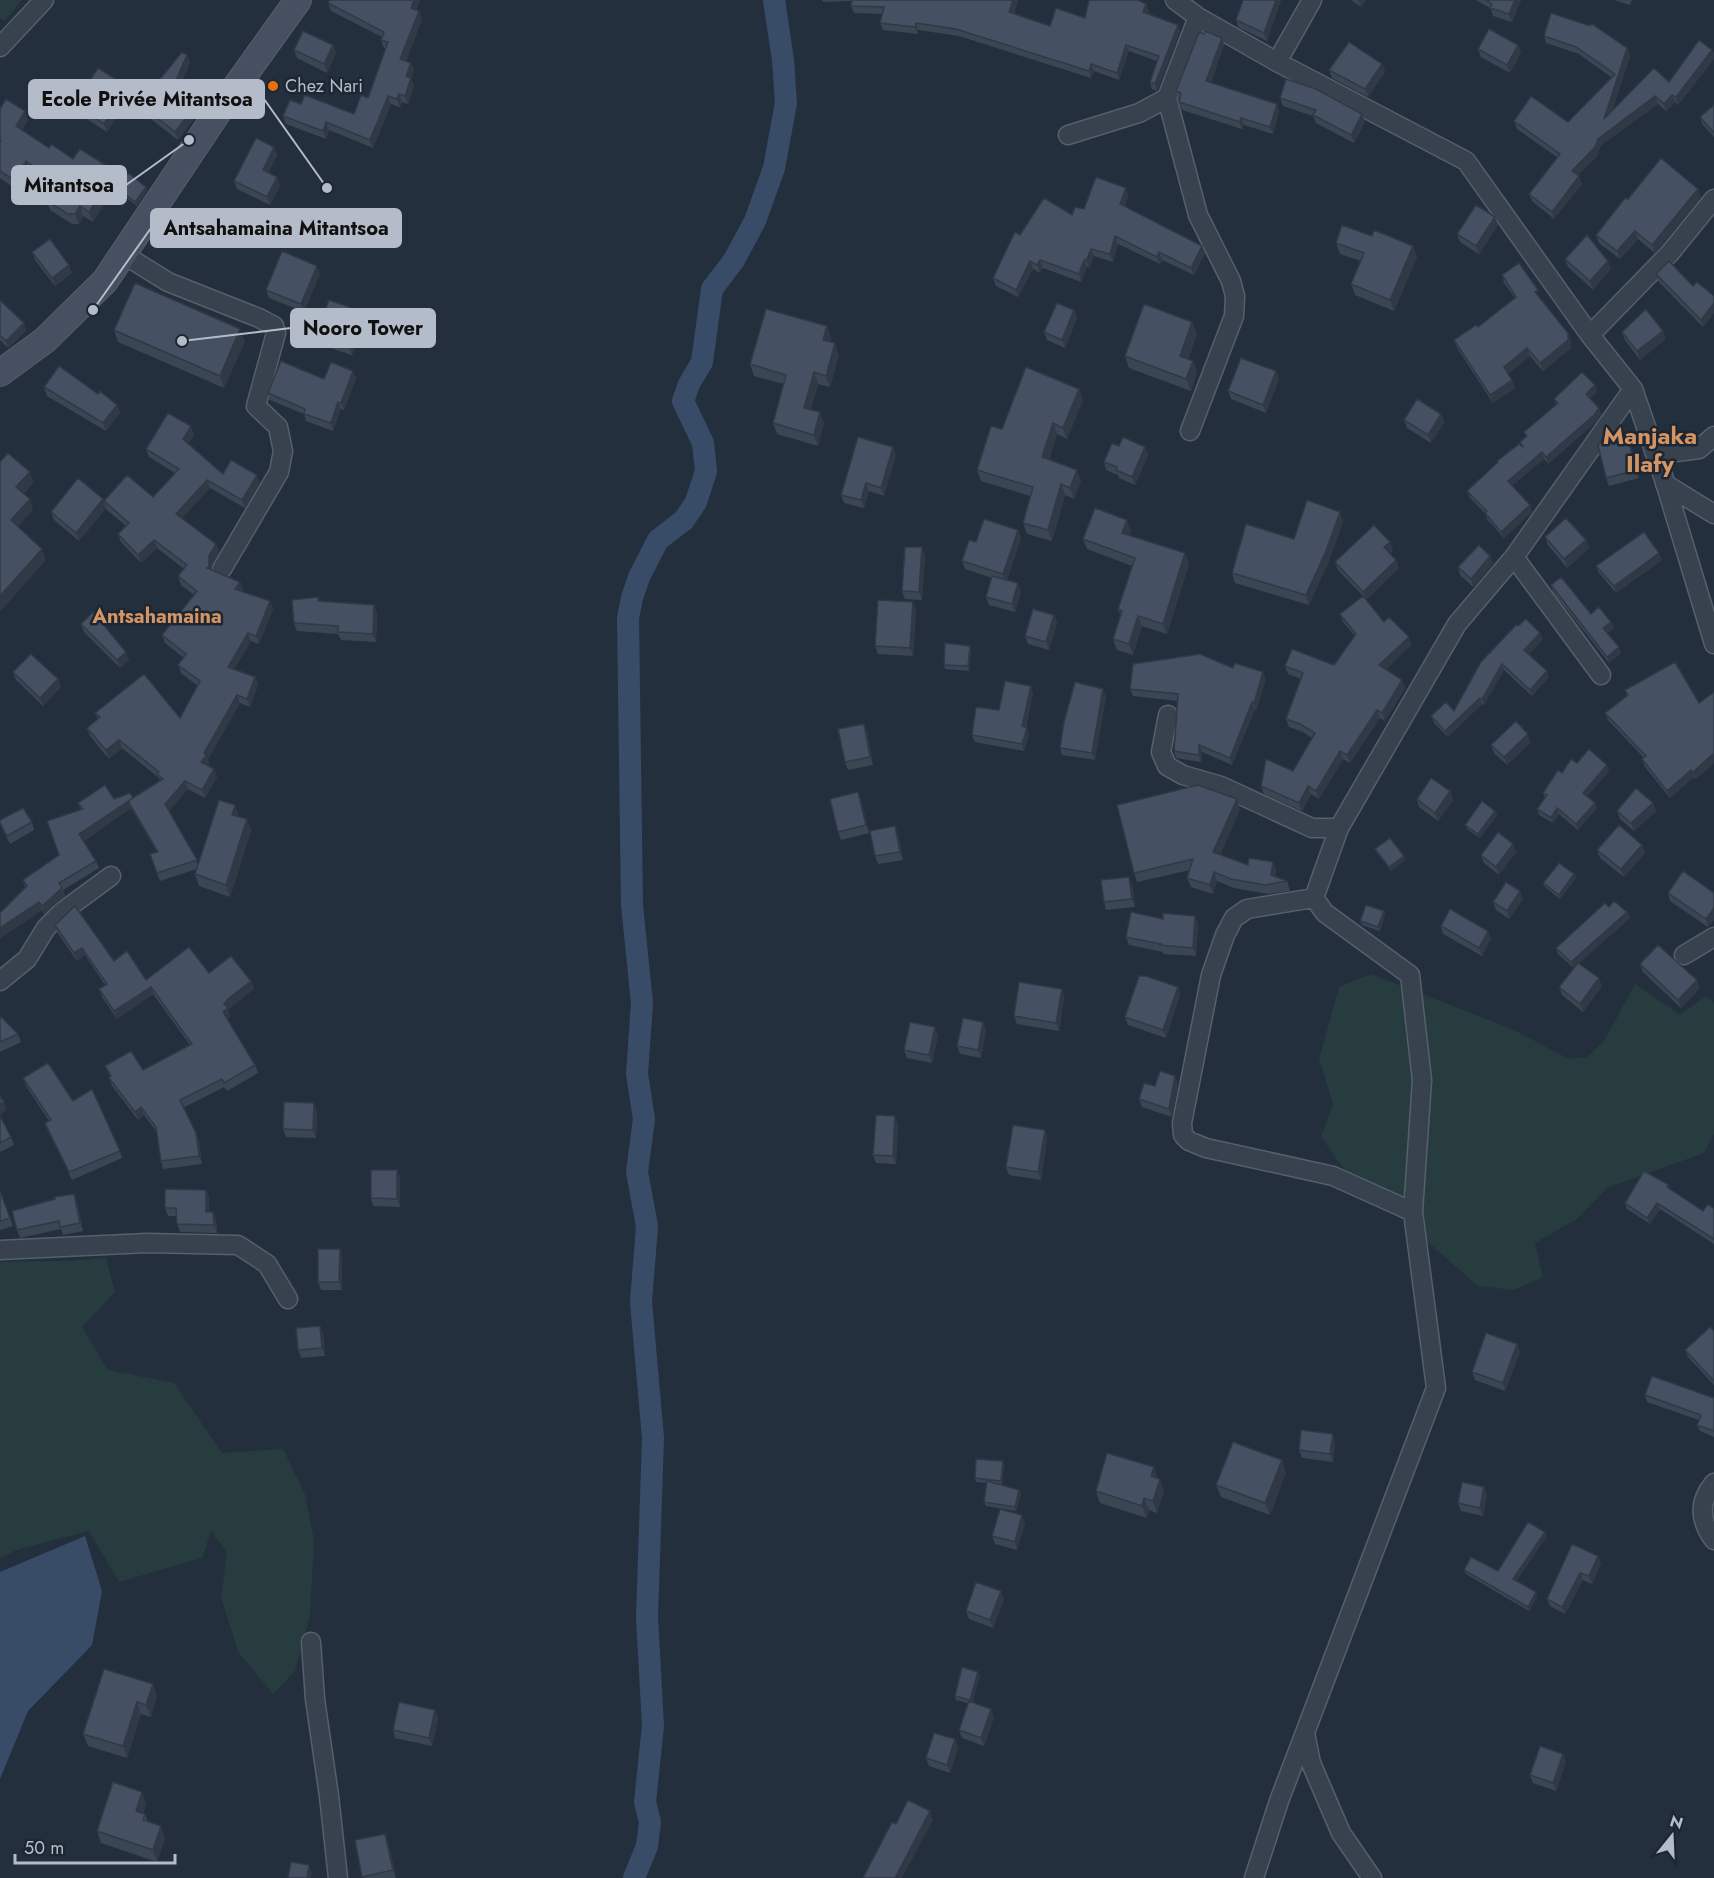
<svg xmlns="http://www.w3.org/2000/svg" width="1714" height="1878" font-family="Jost,sans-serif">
  <rect width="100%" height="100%" fill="#242f3e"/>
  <path fill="#263c3f" d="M0,0h22l-17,20 -5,-1z
    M1371,974l141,55 57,30 18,-2 17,-16 31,-57 45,31 26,-19 8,7v131l-10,19 -97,35 -30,31 -42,24 8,34 -29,13 -36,-4 -134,-117 -23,-32 12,-33 -14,-45 20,-72z
    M106,1258l9,34 -33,35 26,43 66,13 48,70 61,-4 22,45 9,46 -4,76 -15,55 -22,23 -34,-41 -18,-55 6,-45 -16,-22 -9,27 -83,24 -30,-51 -70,18 -19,9v-296l61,-1z"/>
  <path fill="#394c67" d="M85,1536l17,55 -10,54 -64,66 -28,68v-207z"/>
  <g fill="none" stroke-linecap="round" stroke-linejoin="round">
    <path stroke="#394c67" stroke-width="22" d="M634,1878l13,-32 3,-24 -5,-20 8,-76 -6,-109 6,-179 -12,-136 6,-76 -10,-54 7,-53 -7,-45 5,-71 -10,-98 -4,-287 4,-20 7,-21 19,-37 26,-20 12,-18 10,-31 -3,-28 -20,-42 6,-17 13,-22 10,-73 22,-29 21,-39 19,-53 12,-65 -3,-43 -9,-60"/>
    <defs>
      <path id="street" d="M1175,0l23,17 79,45 189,99 124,174 43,54 31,90 50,165
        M0,47l44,-47
        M1277,62l35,-62
        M1167,98l31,117 33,66 4,15 -1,20 -44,115
        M1068,135l71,-22 28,-15 31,-81
        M123,254l45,28 91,36 15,8 2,7 -20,73 22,21 5,24 -4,21 -57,97
        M1590,335l80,-82 44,-54
        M1654,451l22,1 23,-3 15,-13
        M1665,484l49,30
        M1514,557l87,118
        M1168,715l-7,37 6,14 16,9 38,11 91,42h27l118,-204 57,-67 119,-168
        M1314,898l-67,11 -13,9 -9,17 -14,40 -29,148 1,12 6,6 17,7 127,28 80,36
        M1684,955l30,-18
        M0,981l27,-22 19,-31 16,-16 49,-36
        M0,1250l147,-7 91,2 29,19 21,35
        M1714,1483c-16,19 -14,38 0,57
        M311,1642l4,57 14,97 9,82
        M1305,1733l6,30 30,70 31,45
        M1254,1878l25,-77 157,-413 -23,-176 9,-132 -12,-105 -85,-62 -11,-15 25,-70"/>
      <path id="secondary" d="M0,373l45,-33 60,-59 115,-172 78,-109"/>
    </defs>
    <use href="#street" stroke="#565f6c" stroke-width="21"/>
    <use href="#secondary" stroke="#565f6c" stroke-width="28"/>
    <use href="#street" stroke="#38414e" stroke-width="18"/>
    <use href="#secondary" stroke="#465061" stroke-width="26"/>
  </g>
  <path fill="#3b4654" d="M420,0l-4,10 6,9 -16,42 5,2 3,8 -3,7 3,8 -6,18 -6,-2 -2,5 -9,-3 -18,44 -44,-18 -3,9 -40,-15 -3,-8 18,-12 53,10 14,-16 18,-50h-2l-3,-8 1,-3 -51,-26 -3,-8z
    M822,0h196l-4,14 36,12 35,-8 64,-7 -1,3 32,17 -23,60 -5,-2 -2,-7 7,-21 -28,-10 -10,29 -25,-9 -3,7 -132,-42 -41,-6v4l-35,-4 -3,-7 2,-9 -28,-1 -3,-7 1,-5 -29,1z
    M1281,0l-14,41 -29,-14 -2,-7z
    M1351,0h15l-5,7z
    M1476,0h45l-9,22 -19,-6 -2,-7z
    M1614,0h18l-2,5z
    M1204,34l18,4 2,7 -13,37 68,30 -6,22 -29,-9 -2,4 -60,-19 -3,-8 1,-3 -4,-8z
    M1544,36l83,12 3,8 -18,55 57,-29 43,-32 2,4v5l-36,46 -3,-3 -9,9 -8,-7 -58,42 -2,9 -20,20 4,9 -28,35 -22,-18 -3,-7 28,-37 -40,-28 -3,-8 54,1 43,-45 -32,-23 -33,-11z
    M333,45l3,8 -9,20 -30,-15 -3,-8z
    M1518,45l3,8 -11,20 -29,-16 -3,-8z
    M187,55l3,8 -15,34 22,18 -19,25 -35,-27 -3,-9z
    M1382,64l3,8 -17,25 -36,-19 -3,-8z
    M128,87l3,8 -24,37 -30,-19 -3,-8z
    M1280,98l85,24 -11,21 -38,-20 -3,-7 -30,-10z
    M1714,105v32l-12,-13 -2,-7z
    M0,109l28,11 -6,10 27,18 70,32 -26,42 -10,-6 -4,8h-7l-22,-14 -3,-9 7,-13 -24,-17 -13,19 -17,-12z
    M274,147l3,8 -9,18 12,12 -10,20 -33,-16 -3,-8z
    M117,188l30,3 -10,15 -19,-14z
    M1128,195l-4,12 78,39 3,7 -11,22 -32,-15 -2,4 -42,-20 -5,18 -19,-6 -5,12 -2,-1 -6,15 -38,-14 -3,5 -7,-4 -15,28 -22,-11 -3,-8 79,-63 12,-6z
    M1701,197l-46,56 -17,-14 -18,20 -21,-16 -3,-8 32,-36z
    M1498,225l-19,29 -19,-12 -3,-8z
    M1372,236l41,10 4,11 -23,54 -39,-16 -4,-11 10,-23 -21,-7 -4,-11z
    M32,252l40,21 -17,13 -20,-26z
    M1565,259l46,10 -18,21 -25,-23z
    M320,274l-16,38 -35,-14 -3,-8z
    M1656,274l37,12 21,10v17l-11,14 -45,-46z
    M1502,275l38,23 31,43v7l-28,23 -13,-15 -22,18 7,14 -22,15 -36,-55 -3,-8 24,-13 37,-29 -11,-15z
    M0,300l26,31 -18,17 -8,-8z
    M1074,310l3,8 -12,30 -18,-8 -3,-8z
    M364,319l-12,36 -33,-11 -3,-8z
    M1192,322l5,12 -9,25 5,2 4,12 -6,18 -62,-23 -4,-12z
    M827,326l4,12 -1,4 9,13 -9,32 -12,-3 -7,25 13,14 -6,23 -41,-12 -4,-11 11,-39 -30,-8 -4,-12z
    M114,330l131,11 -21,47 -106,-46z
    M1622,332l44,7 -26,21 -15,-20z
    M356,378l-12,32 -3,-1 -8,22 -27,-10 -2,-7 -34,-14 -2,-7 56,-14z
    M1279,379l-13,34 -35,-14 -3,-8z
    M1595,385l2,7 -7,6 11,16 -5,8 -48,42 -4,-5 -32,26 18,20 2,7 -28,26 -17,-19 -1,-5 -16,-16 -3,-7 54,-45 -1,-4 6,-5 -2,-5 32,-27 -2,-6z
    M44,387l54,7 19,11 3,8 -14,18 -59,-35z
    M1079,389l4,11 -16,39 -10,-5 -8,26 32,21 -7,18 -9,-4 -13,46 -25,-7 -4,-11 7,-27 -49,-15 -4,-11 25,-41z
    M1441,414l3,8 -13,21 -24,-15 -3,-8z
    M1627,434l12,44 -30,8 -3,-8z
    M194,435l-6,8 35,31 37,9 -15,25 -35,-20 -28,30 34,26 3,8 -7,12v6l28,12 3,8 -1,1 28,10 3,8 -14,35 -8,-3 -17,28 21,8 3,8 -8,22 -10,-4 -32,56 1,6 -1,1 9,11 -12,21 -17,-9 -19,22 29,53 41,-47 8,2 4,12 -21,66 -31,-11 -4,-12 2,-5 -37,12 -10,-27 7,-2 -26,-44 -47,33 12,20 3,7 -36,22 2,6 -21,18 -2,-4 -42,28v-25l25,-26 -2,-7 36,-25 22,-45 -3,-7 36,-4 19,-1 27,-17 -1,-3 -37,-30 -13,11 -19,-23 -3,-8 11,-9 -3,-6 85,5 18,-32 -17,-13 -3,-8 6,-7 -19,-15 -3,-8 32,-40 -13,-10 -3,-9 6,-7 -27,-21 -16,15 -20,-21 -3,-8 8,-8 -19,-16 -1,-2 -27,33 -25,-21 -3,-8 53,-11 49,-4 22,-24 -26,-16 -3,-8z
    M1119,446l26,1 3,8 -13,30 -16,-7 -1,-3 -12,-5 -2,-8z
    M896,455l-12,41 -15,-5 -5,17 -20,-5 -3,-8z
    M1343,522l-14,39 -20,44 -74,-22 -3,-10 62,-34z
    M1131,531l-2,4 60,29 -22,70 -25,-8 -9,29 -16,-5 -4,-11 8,-23 -3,-7 14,-43 -45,-17 -4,-10z
    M1545,537l41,3 3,8 -22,20 -19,-23z
    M1021,538l-14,42 14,11 -6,21 -26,-7 -3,-8 6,-19 -27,-9 -3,-8 14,-19z
    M1393,550l-3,3 9,15 -33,32 18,22 27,23 -25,24 16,11 3,8 -20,33 -5,-3 -30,45 -7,-4 -24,40 -8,-5 -9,17 -38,-17 -3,-8 32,-15 19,-33 -9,-6 -14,-5 -3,-8 15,-40 -13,-5 -3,-8 49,-1 21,-29 -12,-14 -3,-8 23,-18 -25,-26 -3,-8z
    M925,555l-3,45 -17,-1 -3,-8z
    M1662,560l-46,33 -17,-20 -3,-7z
    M1493,564l-20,23 -13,-12 -2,-8z
    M1551,585l40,29 20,8 3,6 -7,5 12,14 2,6 -12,10 -56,-71z
    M318,597l2,4 54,4 3,8 -1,29 -35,-2 -3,-6 -41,-3 -3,-8z
    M916,610l-3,46 -35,-2 -3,-8z
    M1054,615l3,8 -8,27 -21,-6 -3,-8z
    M81,624l48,36 -9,8 -36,-36z
    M1543,639l-14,15 20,23 -17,19 -28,-26 -20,35 -2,-1 -34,33 -14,-14 -3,-7 23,-5 27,-49z
    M971,650l-2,21 -24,-2 -1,-4z
    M1233,668l33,11 -10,31 -1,-1 -23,56 -30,-13 -1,10 -25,-4 -2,-7 4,-50 -45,-5 -3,-7z
    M13,672l48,15 -18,19 -27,-26z
    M1103,689l3,7 -11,64 -33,-5 -2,-7z
    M1625,690l74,13 15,-11v71l-18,16 -2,-2 -24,21 -25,-31 -3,-8 2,-1 -36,-38 -3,-7 22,-17z
    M1033,693l-7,34 3,8 -5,16 -49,-9 -3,-7 27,-25z
    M867,732l6,33 -25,5 -3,-8z
    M1531,742l-24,23 -13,-12 -3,-8z
    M1577,763l30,2 2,6 -22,25 10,12 -19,22 -19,-16 -6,9 -14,-8 -2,-6 8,-11 -2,-5 19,-20z
    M1450,791l3,9 -15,21 -19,-14 -2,-8z
    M858,792l3,8 8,33 -28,7 -3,-8z
    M1653,803l3,8 -22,20 -14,-12 -3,-8z
    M1240,809l-20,46 28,10 25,-3 3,9 -1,6 12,4 3,10 -22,3 -34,-6 -17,-7 -4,13 -22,-7 -4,-9 3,-8 -53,12 -3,-9z
    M1495,811l2,4 -17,23 -13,-9 -2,-4z
    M0,820l32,2 2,8 -24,14 -8,-15z
    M898,834l5,26 -25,4 -3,-8z
    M1513,844l3,8 -17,23 -15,-12 -3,-8z
    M1642,845l3,8 -21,24 -24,-19 -3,-8z
    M1375,849l29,7 1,4 -14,11 -14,-18z
    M1574,874l2,4 -16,21 -15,-12 -2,-4z
    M1132,885l3,22 -29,3 -2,-8z
    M1668,893h46v27l-6,7 -38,-26z
    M1523,899l-14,20 -13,-9 -3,-8z
    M1609,907l18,5 3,6 -51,45 23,23 -19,26 -21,-17 -3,-8 15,-19 -16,-14 -2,-6z
    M1384,911l1,4 -5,16 -18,-6 -2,-4z
    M1195,916l3,8 -2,32 -33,-2v-2l-34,-7 -3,-8 37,-18z
    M55,925l91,55 63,-7 42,8 3,8 -23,18 -3,3 2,6 -3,3 28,46 3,8 -31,18 -3,-4 -41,21 16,33 3,23 -39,5 -2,-8 -4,-29 -13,-17 -6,5 -26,-34 -3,-8 1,-1 -5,-11 38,4 47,-25 -37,-51 -36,25 -15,-22 -3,-8 6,-4 -20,-30 -8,6 -20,-29z
    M1441,926l50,13 -9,17 -39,-22z
    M1640,964l60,24 -19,20 -38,-36z
    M1178,987l2,8 -14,43 -38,-13 -3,-8z
    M1062,989l2,8 -5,34 -42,-7 -3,-8z
    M0,1016l18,18 3,8 -21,10z
    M983,1022l3,8 -5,28 -21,-4 -3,-8z
    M938,1035l-6,28 -25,-5 -3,-8z
    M23,1078l50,23 47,50 2,7 -50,22 -24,-49 -3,-8 4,-2 -23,-35z
    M1178,1084l-6,33 -30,-10 -3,-8z
    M317,1111l-1,27 -30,-1 -3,-8z
    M0,1116l11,21 3,8 -14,7z
    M898,1124l-2,40 -20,-1 -3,-8z
    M1045,1130l2,8 -6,42 -32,-5 -3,-8z
    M397,1170l3,8v29l-27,-1 -2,-8z
    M206,1190l3,8v14h4l3,8 1,13 -37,-1 -3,-8v-8h-9l-3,-8z
    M1670,1190l33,21 11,-2v35l-54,-35 -10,15 -23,-15 -2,-6z
    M0,1191l13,35 -13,4z
    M74,1194l3,8 6,29 -20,4 -2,-6 -41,9 -3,-8z
    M342,1257v33h-21l-3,-8z
    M1714,1331v54l-26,-28 -3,-7z
    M323,1334l2,22 -24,2 -3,-8z
    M1520,1352l-15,39 -30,-11 -3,-8z
    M1645,1395l69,3v39l-14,-6 -3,-6 2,-5 -52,-18z
    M1335,1442l-2,20 -31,-4 -3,-8z
    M1003,1461l1,4 -2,20 -3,-1 22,10 -5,17 -30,-5 -2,-4 3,-19 -11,-1 -1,-4z
    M1286,1472l-16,43 -49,-18 -5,-12z
    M1158,1478l6,13 -7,22 -8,-3 -2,8 -47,-15 -4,-12z
    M1484,1487l3,8 -4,21 -22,-5 -3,-8z
    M1022,1515l3,8 -8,27 -22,-6 -3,-8z
    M1547,1536l-31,45 20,11 1,4 -8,15 -63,-37 -2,-4 34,1z
    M1598,1556l3,7 -9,21 -9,-4 -18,34 -15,-8 -3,-7z
    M1004,1599l-11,29 -24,-9 -3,-8z
    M104,1669l53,27 -6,21 -10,-3 -14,44 -39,-12 -5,-12z
    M980,1676l-8,27 22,14 -10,29 -22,-8 -3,-8 9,-27 -12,-3 -1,-4z
    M435,1710l3,8 -6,28 -37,-8 -2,-8z
    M958,1747l-8,26 -21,-7 -3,-8z
    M1566,1762l-10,29 -23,-8 -3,-8z
    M146,1804l-3,10h2l3,8 17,16 -8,24 -56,-19 -4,-12z
    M355,1840l33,2 8,36h-33z"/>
  <path fill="#303945" d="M414,0h6l-6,16 -3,-8z
    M1013,0h5l-6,19 -3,-7z
    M1276,0h5l-14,41 -3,-8z
    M1358,0h8l-5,7z
    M1515,0h6l-9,22 -3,-8z
    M1146,4l3,7 -4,8 -2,-7z
    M419,11l3,8 -19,48 -3,-8z
    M916,23l2,7v4l-3,-7z
    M1178,25l2,6 -23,60 -2,-7z
    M1222,38l2,7 -15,43 -3,-7z
    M333,45l3,8 -9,20 -3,-9z
    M1126,45l3,6 -10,29 -2,-7z
    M1518,45l3,8 -11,20 -3,-8z
    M1627,48l3,8 -23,71 -3,-8z
    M1712,50l2,4v5l-36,46 -2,-8z
    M187,55l3,8 -18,39 -2,-8z
    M411,63l3,8 -5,13 -3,-8z
    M1091,64l3,7 -3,7 -2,-7z
    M1382,64l3,8 -17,25 -3,-8z
    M411,78l3,8 -6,18 -3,-8z
    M128,87l3,8 -24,37 -3,-8z
    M399,94l3,8 -2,5 -3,-8z
    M1672,95l3,7 -9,9 -2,-7z
    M388,96l3,8 -18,44 -3,-8z
    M1655,96l3,8 -58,42 -2,9 -23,23 -3,-7 26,-32z
    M1277,104l2,8 -6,22 -3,-7z
    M194,107l3,8 -19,25 -3,-8z
    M25,111l3,9 -9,16 -3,-10z
    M1362,114l3,8 -11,21 -3,-8z
    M1241,118l3,7 -2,4 -2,-7z
    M326,122l3,8 -3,9 -3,-8z
    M274,147l3,8 -11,23 -3,-8z
    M26,161l4,10 -13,19 -3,-10z
    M115,171l4,9 -26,42 -4,-10z
    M1579,176l3,8 -28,35 -2,-7z
    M277,177l3,8 -10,20 -3,-8z
    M146,187l1,4 -10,15 -2,-4z
    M1126,188l2,7 -6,17 -2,-8z
    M1698,189l3,8 -46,56 -3,-8z
    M80,206l3,10 -4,8 -4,-10z
    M1495,217l3,8 -19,29 -3,-8z
    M1635,231l3,8 -18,20 -3,-8z
    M1115,236l3,8 -5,18 -3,-8z
    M1202,246l3,7 -11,22 -3,-7z
    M1413,246l4,11 -23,54 -4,-11z
    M1091,249l3,7 -5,12 -3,-7z
    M1159,252l3,8 -2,4 -3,-7z
    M1040,260l3,8 -3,5 -3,-8z
    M1084,260l3,7 -6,15 -2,-8z
    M1030,261l3,8 -15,28 -2,-7z
    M1608,261l3,8 -18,21 -3,-9z
    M69,265l3,8 -17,13 -3,-8z
    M317,266l3,8 -16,38 -3,-8z
    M1714,303v10l-11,14 -2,-7z
    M1074,310l3,8 -12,30 -3,-8z
    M361,311l3,8 -12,36 -3,-8z
    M1192,322l5,12 -13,34 -4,-12z
    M24,323l2,8 -18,17 -2,-7z
    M827,326l4,12 -4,13 -4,-11z
    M240,329l5,12 -21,47 -4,-12z
    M1663,331l3,8 -26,21 -3,-9z
    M1568,333l3,8v7l-28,23 -3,-8z
    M835,343l4,12 -9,32 -4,-11z
    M1527,348l3,8 -24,19 -2,-8z
    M1193,361l4,12 -6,18 -5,-12z
    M353,371l3,7 -12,32 -3,-7z
    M1276,371l3,8 -13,34 -3,-8z
    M814,372l4,12 -10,35 -4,-11z
    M1512,380l3,8 -22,15 -3,-8z
    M1595,385l2,7 -9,8 -2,-6z
    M1079,389l4,11 -16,39 -4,-11z
    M338,402l3,7 -8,22 -2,-8z
    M117,405l3,8 -14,18 -3,-8z
    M1599,408l2,6 -5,8 -48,42 -2,-7z
    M820,412l4,11 -6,23 -4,-11z
    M1441,414l3,8 -13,21 -3,-8z
    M1053,423l4,11 -11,34 -4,-11z
    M191,426l3,9 -8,12 -3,-8z
    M1627,434l3,8 9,36 -3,-8z
    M893,447l3,8 -12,41 -3,-8z
    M1145,447l3,8 -13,30 -3,-8z
    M1542,452l2,7 -33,28 -3,-6z
    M1077,470l4,11 -7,18 -4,-11z
    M30,472l4,10 -14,16 -4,-11z
    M257,475l3,8 -15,25 -3,-8z
    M207,480l3,8 -31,34 -3,-8z
    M866,483l3,8 -5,17 -3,-8z
    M1061,484l4,11 -13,46 -4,-11z
    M30,499l3,11 -18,20 -4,-10z
    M103,499l3,9 -27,33 -3,-8z
    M1530,505l2,7 -28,26 -3,-6z
    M1340,512l3,10 -14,39 -20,44 -3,-10z
    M1127,520l4,11 -5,12 -4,-10z
    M1018,530l3,8 -15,44 -3,-8z
    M154,540l3,8 -16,15 -3,-8z
    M1586,540l3,8 -22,20 -3,-9z
    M1390,542l3,8 -6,5 -3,-8z
    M216,544l3,8 -7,12v10l-5,-6 2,-12z
    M922,547l3,8 -3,45 -3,-8z
    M42,549l4,11 -46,52v-16z
    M1185,553l4,11 -22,70 -4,-10z
    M1659,553l3,7 -46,33 -2,-7z
    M1490,556l3,8 -20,23 -2,-8z
    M1396,560l3,8 -33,32 -3,-8z
    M240,582l3,8 -5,7 -3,-8z
    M1018,583l3,8 -6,21 -3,-8z
    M270,601l3,8 -14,35 -3,-8z
    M913,602l3,8 -3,46 -3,-8z
    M374,605l3,8 -1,29 -3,-8z
    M1054,615l3,8 -8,27 -3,-8z
    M1138,616l4,10 -9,29 -4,-11z
    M1611,622l3,6 -9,6 -2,-6z
    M248,633l3,8 -20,34 -3,-8z
    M1540,633l3,6 -16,17 -3,-6z
    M1409,637l2,8 -29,28 -3,-8z
    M970,646l1,4 -2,21 -1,-5z
    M1619,647l2,6 -12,10 -2,-6z
    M126,652l3,8 -9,8 -3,-8z
    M1502,664l2,6 -20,35 -2,-6z
    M1547,671l2,6 -17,19 -2,-6z
    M1263,672l3,7 -10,31 -2,-7z
    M255,677l3,8 -8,22 -3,-8z
    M58,679l3,8 -18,19 -3,-8z
    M1402,680l3,8 -20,33 -3,-8z
    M1031,686l2,7 -9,40 -2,-7z
    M1103,689l3,7 -11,64 -3,-7z
    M237,695l3,8 -32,56 1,6 -5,5 -3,-8 3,-9z
    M1480,698l2,6 -34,33 -3,-6z
    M1252,702l3,7 -23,56 -2,-7z
    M1377,710l3,8 -30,45 -3,-8z
    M864,724l3,8 6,33 -3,-8z
    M1027,728l2,7 -5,16 -2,-7z
    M1528,734l3,8 -24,23 -3,-8z
    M119,740l3,8 -13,11 -3,-9z
    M1199,745l3,7 -1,10 -2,-7z
    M1340,751l3,8 -24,40 -3,-8z
    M1714,753v10l-18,16 -3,-7z
    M1607,765l2,6 -24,28 -2,-6z
    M214,769l3,8 -12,21 -3,-8z
    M1691,770l3,7 -24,21 -3,-7z
    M185,781l3,8 -20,23 -3,-8z
    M1308,786l3,8 -9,17 -3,-8z
    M1450,791l3,9 -15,21 -3,-8z
    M858,792l3,8 8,33 -3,-8z
    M1237,799l3,10 -23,52 -4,-9z
    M128,801l3,7 -49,34 -3,-8z
    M1595,803l2,5 -19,22 -2,-6z
    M1653,803l3,8 -22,20 -3,-8z
    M235,805l4,12 -7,-2z
    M1557,808l2,6 -6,9 -2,-5z
    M1495,811l2,4 -17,23 -2,-4z
    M247,819l4,12 -21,66 -4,-12z
    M895,826l3,8 5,26 -3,-8z
    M1513,844l3,8 -17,23 -3,-8z
    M1642,845l3,8 -21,24 -3,-8z
    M1404,856l1,4 -14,11 -2,-4z
    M1273,862l3,9 -2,13 -3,-9z
    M1214,872l3,9 -4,13 -3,-9z
    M1574,874l2,4 -16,21 -1,-4z
    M1129,877l3,8 3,22 -3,-8z
    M62,888l3,8 -21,18 -2,-8z
    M1520,891l3,8 -14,20 -2,-8z
    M39,902l3,8 -42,28v-10z
    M1714,908v12l-6,7 -2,-8z
    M1384,911l1,4 -5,16 -2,-4z
    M1627,912l3,6 -56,50 -3,-6z
    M1195,916l3,8 -2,32 -3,-8z
    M1488,931l3,8 -9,17 -3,-8z
    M82,948l3,7 -8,6 -3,-8z
    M1599,978l3,8 -19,26 -3,-8z
    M1697,980l3,8 -19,20 -3,-8z
    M251,981l3,8 -23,18 -3,3 2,6 -4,4 -3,-8 1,-8 4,-5z
    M151,987l2,7 -36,25 -3,-8z
    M1178,987l2,8 -14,43 -3,-8z
    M1062,989l2,8 -5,34 -3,-8z
    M983,1022l3,8 -5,28 -3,-8z
    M935,1027l3,8 -6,28 -3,-8z
    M1175,1076l3,8 -6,33 -3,-8z
    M4,1102l3,8 -7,5v-10z
    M314,1103l3,8 -1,27 -3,-8z
    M141,1107l3,8 -6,5 -3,-8z
    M895,1116l3,8 -2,40 -3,-8z
    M1045,1130l2,8 -6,42 -3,-8z
    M196,1133l3,8 3,23 -3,-8z
    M397,1170l3,8v29l-3,-8z
    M206,1190l3,8v22l-3,-8z
    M74,1194l3,8 6,29 -3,-8z
    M1657,1203l3,6 -10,15 -3,-6z
    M213,1212l3,8 1,13 -3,-8z
    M340,1249l2,8v33l-3,-8z
    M320,1326l3,8 2,22 -3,-8z
    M1517,1344l3,8 -15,39 -2,-8z
    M1333,1434l2,8 -2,20 -3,-8z
    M1282,1460l4,12 -16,43 -5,-12z
    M1003,1461l1,4 -2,20 -1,-4z
    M1154,1467l4,12 -7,-3z
    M1160,1479l4,12 -7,22 -4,-12z
    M1484,1487l3,8 -4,21 -3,-8z
    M1019,1490l2,4 -5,17 -1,-4z
    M1144,1498l5,12 -2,8 -5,-12z
    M1022,1515l3,8 -8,27 -2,-8z
    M1545,1532l2,4 -33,47 -1,-4z
    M1598,1556l3,7 -9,21 -3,-8z
    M1580,1573l3,7 -18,34 -3,-7z
    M1001,1591l3,8 -11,29 -3,-8z
    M1536,1592l1,4 -8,15 -1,-4z
    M978,1672l2,4 -8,28 -2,-4z
    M153,1684l4,12 -6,21 -5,-12z
    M137,1702l4,12 -14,44 -4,-12z
    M991,1709l3,8 -10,29 -3,-8z
    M435,1710l3,8 -6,28 -3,-8z
    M955,1739l3,8 -8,26 -3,-8z
    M1563,1754l3,8 -10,29 -3,-8z
    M142,1792l4,12 -6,19 -4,-12z
    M930,1811l3,9 -31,58h-7z
    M161,1826l4,12 -8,24 -4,-12z
    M385,1834l3,8 8,36 -3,-8z
    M309,1865l3,8 -1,5h-4z"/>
  <path fill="#455162" stroke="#303945" stroke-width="1.5" d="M330,0h84l-3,8 8,3 -19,48 11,4 -5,13 5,2 -6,18 -6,-2 -2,5 -9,-3 -18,44 -44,-18 -3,9 -40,-15 7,-16 11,4 4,-9 49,19 7,-19 7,3 20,-56 -7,-2 3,-8 -56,-29z
    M852,0h161l-4,12 41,14 6,-18 29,10 4,-18h49l8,4 -3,8 35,13 -23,59 -5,-2 9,-26 -33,-11 -9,28 -26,-9 -2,7 -133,-42 -40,-6 -1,4 -35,-4 4,-16 -33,-1z
    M1243,0h33l-12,33 -28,-13z
    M1486,0h29l-6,14 -19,-6 2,-4z
    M1551,13l39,13 2,-2 35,24 -23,71 50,-51 15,14 30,-42 13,10 -36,47 -4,-2 -8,9 -9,-8 -57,43 -3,8 -23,24 7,5 -27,36 -23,-18 31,-40 -46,-33 17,-25 37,26 47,-48 -39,-27 -32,-11z
    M1489,29l29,16 -11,20 -29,-16z
    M303,31l30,14 -9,19 -30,-14z
    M1205,31l17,7 -16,43 71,23 -7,23 -29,-9 -1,4 -61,-20 2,-9 -5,-2 23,-59 5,2z
    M1349,42l33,22 -17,25 -36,-19z
    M182,52l5,3 -17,39 24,13 -19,25 -35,-28z
    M98,68l30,19 -24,37 -30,-19z
    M1286,79l30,10 46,25 -11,21 -38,-20 3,-5 -36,-12z
    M6,99l19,12 -9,15 33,22 2,-4 22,15 7,-10 35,22 -26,41 -9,-6 -5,8h-7l-21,-13 11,-18 -32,-22 -12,19 -14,-9v-29l1,-1 -1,-1v-31z
    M1714,105v28l-14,-16z
    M256,138l18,9 -11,23 14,7 -10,20 -33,-16z
    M1661,158l37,31 -46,56 -17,-14 -18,20 -21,-16 29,-37 3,1z
    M128,173l18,14 -11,15 -18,-14z
    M1096,177l30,11 -6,16 82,42 -11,22 -32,-16 -2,5 -42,-21 -5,18 -19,-5 -5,12 -2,-1 -5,14 -39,-14 -3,5 -7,-4 -14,29 -23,-12 22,-46 5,3 24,-37 28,17 3,-8 9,2z
    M1476,205l19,12 -19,29 -19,-12z
    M1342,225l30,11 2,-6 39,16 -23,54 -39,-16 13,-31 -28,-10z
    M1587,235l21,26 -18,20 -25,-22z
    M50,239l19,26 -17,13 -20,-26z
    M282,251l35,15 -16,38 -35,-14z
    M1669,261l24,25 4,-4 17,14v7l-13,17 -45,-46z
    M1519,263l19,27 -3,2 33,41v7l-28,23 -13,-15 -23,19 8,13 -22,15 -36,-55 22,-15 2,2 38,-30 -14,-22z
    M135,283l105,46 -20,47 -106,-46z
    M0,300l24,23 -18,18 -6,-6z
    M329,300l32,11 -12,36 -33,-11z
    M1057,303l17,7 -12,30 -18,-8z
    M1144,304l48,18 -12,34 13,5 -7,18 -61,-23z
    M766,309l61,17 -4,14 12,3 -9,33 -12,-4 -10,36 16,4 -6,23 -41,-12 13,-48 -36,-11z
    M1646,309l17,22 -26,20 -15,-19z
    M1241,358l35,13 -13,34 -35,-14z
    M281,361l43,18 7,-17 22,9 -12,32 -3,-1 -7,21 -27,-9 1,-5 -37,-16z
    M59,366l39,28 2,-3 17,14 -14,18 -59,-36z
    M1026,367l53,22 -16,39 -10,-5 -11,34 35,13 -7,18 -9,-4 -13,46 -25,-7 10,-36 -56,-17 14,-44 11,3z
    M1582,372l13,13 -9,9 13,14 -5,7 -48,42 -4,-5 -34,29 22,24 -29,27 -16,-19 2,-2 -20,-20 31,-29 -1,-1 22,-17 4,3 -3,-5 7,-6 -3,-4 34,-29 -4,-4z
    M1417,399l24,15 -13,21 -24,-15z
    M168,413l23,13 -8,13 40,35 8,-14 26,15 -15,25 -35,-20 -31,34 40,30 -7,12v10l-2,2 33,14 -5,7 35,12 -14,35 -8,-3 -20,34 27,10 -8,22 -10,-4 -33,58 2,3 -5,6 13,7 -12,21 -17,-9 -20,23 32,56 -40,13 -7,-19 8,-2 -30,-51 35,-22 -6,-5 2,-2 -40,-32 -13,10 -19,-22 13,-11 -5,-4 49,-39 36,44 20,-37 -22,-16 8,-11 -24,-19 35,-44 -19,-15 9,-11 -33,-25 -16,15 -20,-21 11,-11 -25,-22 23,-26 26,22 26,-28 -33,-20z
    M1627,434l9,36 -30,8 -8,-33 4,-4z
    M858,437l35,10 -12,41 -15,-5 -5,17 -20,-5z
    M1123,437l22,10 -13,30 -16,-7 1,-3 -13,-5 8,-19 7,3z
    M8,453l22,19 -14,15 14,12 -19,21 31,29 -42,47v-134z
    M78,478l25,21 -27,34 -25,-21z
    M1307,500l33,12 -14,39 -20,44 -74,-22 14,-49 48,15z
    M1095,508l32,12 -5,13 63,20 -22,71 -25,-8 -9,28 -16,-5 9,-28 -4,-2 17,-51 -52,-19z
    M1566,518l20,22 -22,19 -19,-22z
    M984,519l34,11 -15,44 -41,-13 7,-21 7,2z
    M1374,525l16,17 -6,5 12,13 -33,32 -28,-30z
    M1644,532l15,21 -45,33 -18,-20z
    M1479,545l11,11 -19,23 -13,-12z
    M905,547h17l-3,45 -17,-1z
    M992,576l26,7 -6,21 -26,-7z
    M1561,577l30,37 8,-7 12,15 -8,6 16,19 -12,10 -56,-72z
    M1363,596l21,26 5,-5 20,20 -30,28 23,15 -20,33 -5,-3 -30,45 -7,-4 -24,40 -8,-5 -9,17 -38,-17 5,-27 27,12 22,-38 -15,-9 -14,-5 17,-46 -18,-7 7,-17 42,16 22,-31 -16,-20z
    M318,597v4l56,4 -1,29 -35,-2v-6l-44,-3 -2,-23z
    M878,600l35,2 -3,46 -35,-2z
    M1033,609l21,6 -8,27 -21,-6z
    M93,612l33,40 -9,8 -36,-36z
    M1526,619l14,14 -16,17 23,21 -17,19 -28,-26 -20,35 -2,-1 -35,33 -14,-15 15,-14 8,9 27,-49 35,-37 2,1z
    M945,643l25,3 -2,20 -24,-1z
    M31,654l27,25 -18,19 -27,-26z
    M1200,654l33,14 2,-5 28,9 -9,31 -2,-1 -22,56 -31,-13v10l-25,-4 4,-57 -48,-5 3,-25z
    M1675,662l24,41 15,-11v61l-21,19 -2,-2 -24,21 -25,-32 4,-3 -41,-43 23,-18 -3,-5z
    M1005,681l26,5 -9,40 5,2 -5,16 -50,-9 4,-28 23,3z
    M1075,682l28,7 -11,64 -32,-5 4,-26z
    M1516,721l12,13 -24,23 -13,-12z
    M864,724l6,33 -25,5 -7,-33z
    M1589,749l18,16 -24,28 12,10 -19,21 -19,-16 -6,10 -14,-9 10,-14 -4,-2 15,-23 4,3 9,-14 6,4z
    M1431,778l19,13 -15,22 -18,-14z
    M105,785l9,14 16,-6 3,5 -54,36 17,27 -37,22 3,5 -20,18 -3,-4 -39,26v-15l27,-27 -4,-6 36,-25 -12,-34 36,-12 -5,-6z
    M1198,785l39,14 -24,53 35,13 1,-7 24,4 -2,13 16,6 -22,4 -34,-6 -17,-7 -4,13 -23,-7 6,-19 -59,14 -17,-68z
    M1636,788l17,15 -22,20 -14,-12z
    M858,792l8,33 -28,7 -8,-33z
    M219,800l16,5 -3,10 15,4 -21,66 -31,-11z
    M1482,801l13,10 -17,23 -13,-9z
    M23,808l9,14 -25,14 -7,-13v-3z
    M1619,825l23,20 -21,24 -24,-19z
    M895,826l5,26 -25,4 -5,-25z
    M1498,832l15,12 -17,23 -15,-12z
    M1390,838l14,18 -15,11 -14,-18z
    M1559,863l15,11 -15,21 -16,-12z
    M1683,871l31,22v15l-8,11 -38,-26z
    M1129,877l3,22 -28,3 -3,-22z
    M1506,882l14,9 -13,20 -14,-9z
    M1614,901l13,11 -56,50 -15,-14 49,-45 4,4z
    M1366,905l18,6 -6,16 -18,-6z
    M75,906l39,55 13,-10 19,29 43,-33 20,26 22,-17 20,25 -23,18 -4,5 4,4 -5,4 32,53 -31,18 -2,-4 -42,21 16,33 3,23 -38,5 -5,-34 -15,-20 -6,5 -26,-34 2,-2 -6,-10 26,-15 12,19 49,-26 -41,-57 -37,24 -15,-22 8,-5 -25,-36 -8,5 -19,-28z
    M1450,909l38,22 -9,17 -38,-22z
    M1131,912l32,7v-6l32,3 -2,32 -33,-3 1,-1 -35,-7z
    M1658,945l39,35 -19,20 -38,-36z
    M1578,963l21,15 -19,26 -21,-17z
    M1139,976h7l32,11 -15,43 -38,-13z
    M1019,982l43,7 -6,34 -42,-7z
    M0,1016l18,18 -18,8z
    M963,1018l20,4 -5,28 -21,-4z
    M910,1022l25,5 -6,28 -25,-5z
    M48,1063l25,38 19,-12 28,62 -51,21 -24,-49 6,-3 -28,-42z
    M1160,1071l15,5 -6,33 -30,-10 5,-16 11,3z
    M0,1096l4,6 -4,3z
    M284,1102l30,1 -1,27 -30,-1z
    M876,1115l19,1 -2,40 -20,-1z
    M0,1116l11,21 -11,6z
    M1013,1125l32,5 -7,42 -32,-5z
    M371,1170h26v29l-26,-1z
    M1644,1171l25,14 -2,2 36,24 5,-7 6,5v30l-57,-36 -10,15 -22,-15z
    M165,1189l41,1v22h7l1,13 -37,-1 -1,-16h-11z
    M0,1191l10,27 -10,3z
    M74,1194l6,29 -20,4 -1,-6 -42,9 -5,-19 43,-12 -1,-2z
    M318,1249h22l-1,33h-21z
    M320,1326l2,22 -24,2 -2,-22z
    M1710,1327l4,4v50l-29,-31z
    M1486,1333l31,11 -14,39 -31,-11z
    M1652,1376l62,22v33l-17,-6 4,-10 -56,-20z
    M1301,1430l32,4 -3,20 -31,-4z
    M1233,1442l49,18 -17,43 -49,-18z
    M1107,1453l47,14 -3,9 9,3 -7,22 -9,-3 -2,8 -46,-15z
    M976,1459l27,2 -2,20 -26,-3z
    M987,1481l32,9 -4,17 -31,-5z
    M1462,1482l22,5 -4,21 -22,-5z
    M1000,1509l22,6 -7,27 -23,-6z
    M1528,1522l17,10 -32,47 23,13 -8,15 -64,-37 7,-13 27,14z
    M1572,1544l26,12 -9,20 -9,-3 -18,34 -15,-8z
    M976,1582l25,9 -11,29 -24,-9z
    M962,1667l16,5 -8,28 -15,-4z
    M104,1669l49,15 -7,21 -9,-3 -14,44 -40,-12z
    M969,1701l22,8 -10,29 -22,-8z
    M399,1702l36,8 -6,28 -36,-8z
    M934,1733l21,6 -8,26 -21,-7z
    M1540,1746l23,8 -10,29 -23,-8z
    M113,1782l29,10 -6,19 9,3 -2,6 18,6 -8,24 -56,-19z
    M908,1800l22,11 -35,67h-32l29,-56 4,2z
    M385,1834l8,36 -31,7 -7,-37z
    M291,1862l18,3 -2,13h-19z"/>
  <circle fill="#e8710a" stroke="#1d2633" stroke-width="2" cx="273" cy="86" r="6"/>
  <g text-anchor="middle" stroke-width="5" stroke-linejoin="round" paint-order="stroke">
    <g font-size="18" fill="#b4bcc9" stroke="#1d2633" text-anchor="start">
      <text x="285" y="92">Chez Nari</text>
    </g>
    <g font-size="20" font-weight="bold" fill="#d59563" stroke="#1d2633">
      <text x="157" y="623">Antsahamaina</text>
    </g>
    <g font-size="24" font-weight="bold" fill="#d59563" stroke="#1d2633">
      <text x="1650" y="444">Manjaka<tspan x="1650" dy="28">Ilafy</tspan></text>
    </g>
  </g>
  <path fill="none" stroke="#b4bcc9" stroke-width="2" d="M327 188L264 99M189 140L126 185M93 310L151 228M182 341L291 328"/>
  <g fill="#b4bcc9" stroke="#1d2633" stroke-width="2">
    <circle cx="327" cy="188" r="6"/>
    <circle cx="189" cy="140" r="6"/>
    <circle cx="93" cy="310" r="6"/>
    <circle cx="182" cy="341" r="6"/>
  </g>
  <g fill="#b4bcc9" stroke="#b4bcc9" stroke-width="2">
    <rect x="29" y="80" width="235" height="38" rx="6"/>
    <rect x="12" y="166" width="114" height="38" rx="6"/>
    <rect x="151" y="209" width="250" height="38" rx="6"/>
    <rect x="291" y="309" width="144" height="38" rx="6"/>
  </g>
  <g font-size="20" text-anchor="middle" font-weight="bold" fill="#111">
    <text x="147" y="106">Ecole Privée Mitantsoa</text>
    <text x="69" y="192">Mitantsoa</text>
    <text x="276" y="235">Antsahamaina Mitantsoa</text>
    <text x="363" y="335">Nooro Tower</text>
  </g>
  <g transform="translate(1672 1836) rotate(18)" stroke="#1d2633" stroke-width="4.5" paint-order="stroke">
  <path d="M0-4.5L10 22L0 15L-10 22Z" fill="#b4bcc9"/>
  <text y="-9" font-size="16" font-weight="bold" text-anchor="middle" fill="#b4bcc9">N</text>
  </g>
  <path d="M15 1854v9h160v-9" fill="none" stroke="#b4bcc9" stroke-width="3"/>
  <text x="24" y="1854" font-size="18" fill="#b4bcc9" stroke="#1d2633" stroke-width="4.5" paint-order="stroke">50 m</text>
</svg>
